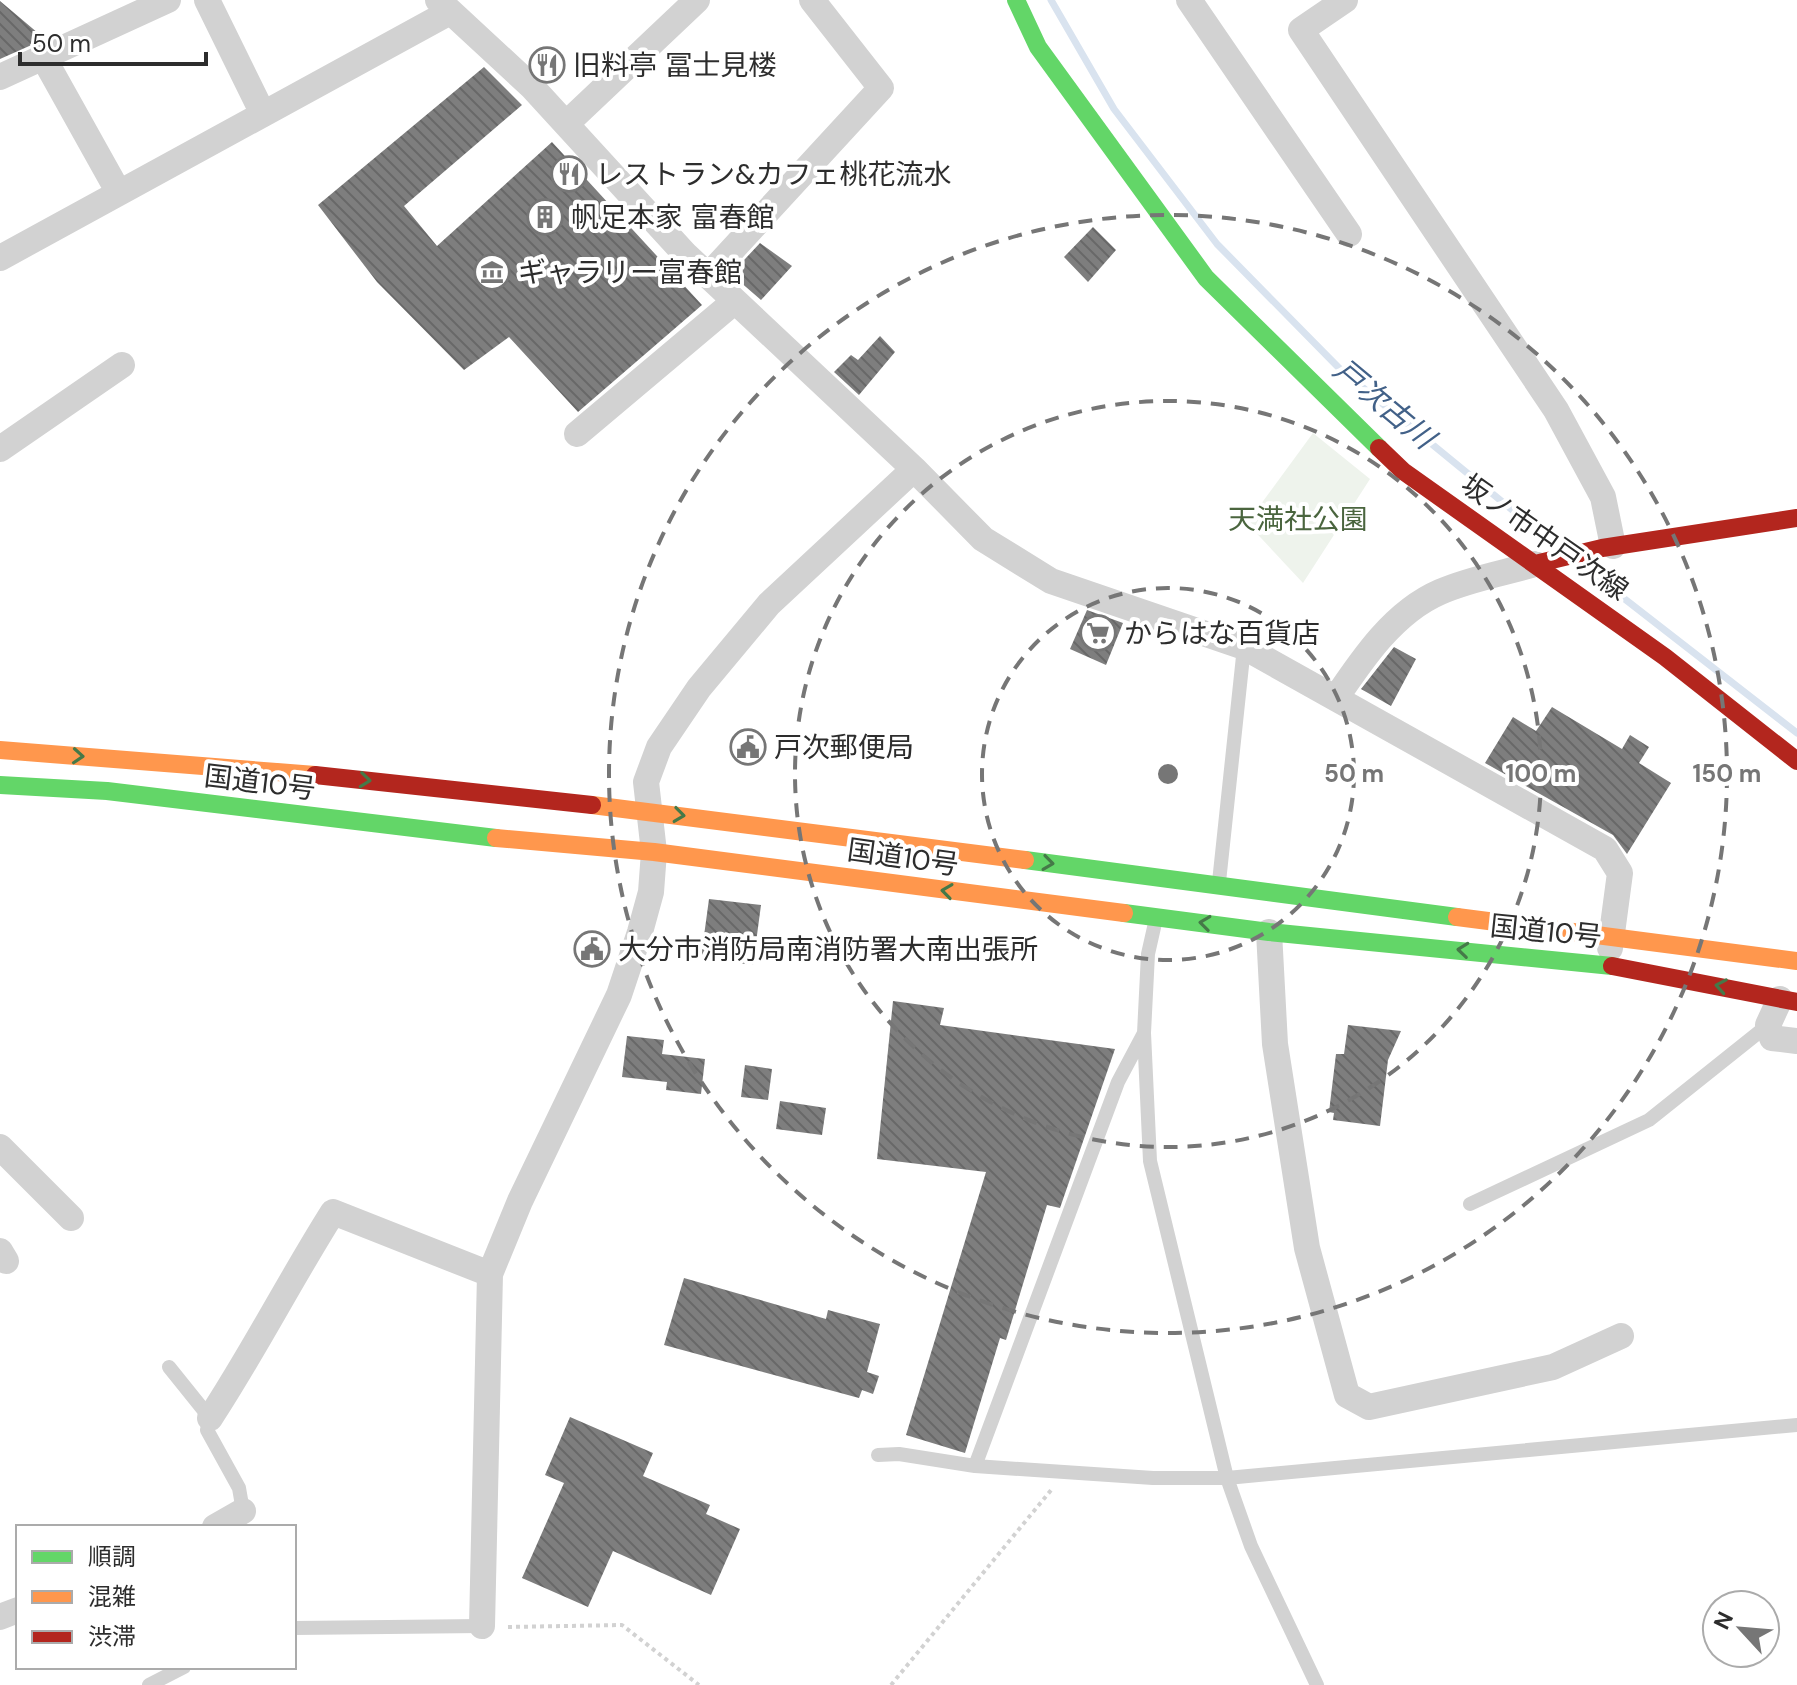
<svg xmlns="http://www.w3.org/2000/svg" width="1797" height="1685" font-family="'DM Sans','Noto Sans JP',sans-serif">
  <defs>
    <pattern id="building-back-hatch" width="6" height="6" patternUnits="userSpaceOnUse" patternTransform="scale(2)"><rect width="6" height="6" fill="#7e7e7e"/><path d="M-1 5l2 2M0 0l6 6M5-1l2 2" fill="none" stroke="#686868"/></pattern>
  </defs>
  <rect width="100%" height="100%" fill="#fff"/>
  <path fill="#eef3ec" d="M1313,433l57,46 -67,104 -56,-60z"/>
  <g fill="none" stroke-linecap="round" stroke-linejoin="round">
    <path stroke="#d9e3ef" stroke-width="7" d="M1051,0l63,109 103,135 122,124 216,177
      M1581,565l216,168"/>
  </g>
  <path fill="url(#building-back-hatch)" d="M0,1l45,38 -45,20z
    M484,67l38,38 -118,101 33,40 115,-104 150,163 -124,107 -69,-75 -45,33 -87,-88 -59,-77z
    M1093,227l23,23 -28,32 -24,-25z
    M760,243l32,23 -31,34 -30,-26z
    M880,336l15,16 -36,43 -25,-23 17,-17 7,5z
    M1087,610l36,13 -17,42 -36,-16z
    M1394,647l22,12 -25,47 -30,-17z
    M1552,707l70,42 8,-14 19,12 -10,16 32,20 -44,71 -14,-19 -128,-72 28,-46 23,14z
    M709,899l52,6 -8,60 -52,-7z
    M893,1001l51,7 -4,17 175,24 -55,159 -13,-3 -41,135 -6,-2 -35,115 -59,-18 80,-263 -109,-13z
    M1348,1025l53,6 -13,29 -8,66 -47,-6 1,-7 -5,-1 7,-58h8z
    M627,1036l37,4 -2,14 43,5 -4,35 -35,-4 1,-8 -45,-5z
    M745,1065l27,4 -4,31 -27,-3z
    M780,1101l46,7 -4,27 -46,-6z
    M684,1278l142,41 2,-9 52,14 -13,48 12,4 -6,18 -11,-4 -3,8 -195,-53z
    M570,1417l83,36 -10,23 67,29 -4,9 34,15 -29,66 -98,-44 -25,56 -66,-29 42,-95 -19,-8z"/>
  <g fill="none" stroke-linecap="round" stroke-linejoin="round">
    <path stroke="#d2d2d2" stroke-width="4" stroke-dasharray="4 4" stroke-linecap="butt" d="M508,1627l114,-2 77,60
      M891,1685l161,-196"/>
    <path stroke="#d2d2d2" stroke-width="14" d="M1219,882l25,-235
      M1155,923l-7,31 -4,79 6,128 77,317 24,68 66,139
      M1144,1033l-26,49 -143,384 178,12h74l570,-53
      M1470,1204l179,-84 119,-95
      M169,1367l41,51 -3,12 32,58 4,23
      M878,1455l21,-1 76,12
      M294,1628l188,-2
      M149,1685l35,-18"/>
    <path stroke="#d2d2d2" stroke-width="26" d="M207,0l56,114
      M438,0l94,87 153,167 229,215 69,70 68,42 193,66 361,202 15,24 -10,75
      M1189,0l160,234
      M1345,0l-44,30 255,380 47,87 10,49
      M42,55l77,138
      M0,77l168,-77
      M566,124l131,-124
      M0,258l448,-245
      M708,276l173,-188 -69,-88
      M577,434l158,-133
      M0,449l122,-84
      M1336,698c27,-40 58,-86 104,-106 29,-13 64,-19 95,-28
      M1269,932l6,112 32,204 40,147 22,12 184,-40 68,-31
      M1780,999l-12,26 4,13 25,3
      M0,1147l71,71
      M0,1251l6,10
      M210,1418c44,-67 80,-138 123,-206l157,62
      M215,1527l28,-16
      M0,1617l18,-7
      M482,1626l8,-352 30,-73 99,-206 21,-63 11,-40 3,-40 -8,-70 13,-35 40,-59 70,-84 145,-135"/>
    <path stroke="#63d668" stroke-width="18" d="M1016,0l22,47 168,231 173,170
      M0,785l107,6 389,47
      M1025,860l432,57
      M1124,913l145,19 343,34"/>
    <path stroke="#ff974d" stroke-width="18" d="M0,750l315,25
      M592,805l433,55
      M496,838l158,14 470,61
      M1457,917l340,44"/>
    <path stroke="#b3261e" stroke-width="18" d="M1379,448l24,23 262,186 132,104
      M1535,564l67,-16 195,-30
      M315,775l277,30
      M1612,966l185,36"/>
  </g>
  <defs><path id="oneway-chevron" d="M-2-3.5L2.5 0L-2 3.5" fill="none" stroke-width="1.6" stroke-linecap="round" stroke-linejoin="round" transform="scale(2)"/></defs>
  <g stroke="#457948">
    <use href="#oneway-chevron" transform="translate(78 756) rotate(4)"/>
    <use href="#oneway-chevron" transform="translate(365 780) rotate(6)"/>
    <use href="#oneway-chevron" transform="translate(679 815) rotate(7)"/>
    <use href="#oneway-chevron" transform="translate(1048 863) rotate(8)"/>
    <use href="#oneway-chevron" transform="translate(947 891) rotate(-172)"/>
    <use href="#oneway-chevron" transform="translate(1205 923) rotate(-173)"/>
    <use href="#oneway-chevron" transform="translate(1463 950) rotate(-174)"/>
    <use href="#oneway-chevron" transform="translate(1721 986) rotate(-170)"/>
  </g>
  <g fill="none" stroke="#767676" stroke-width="4" stroke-dasharray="14 10">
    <circle cx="1168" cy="774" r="186"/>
    <circle cx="1168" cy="774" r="373"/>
    <circle cx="1168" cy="774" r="559"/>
  </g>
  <defs>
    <symbol id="restaurant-ring" viewBox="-11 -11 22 22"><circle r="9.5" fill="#fff" stroke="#767676" stroke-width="1.5"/><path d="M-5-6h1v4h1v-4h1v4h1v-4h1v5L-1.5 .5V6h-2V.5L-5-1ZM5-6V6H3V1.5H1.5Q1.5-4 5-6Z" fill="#767676"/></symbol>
    <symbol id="building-ring" viewBox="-11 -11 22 22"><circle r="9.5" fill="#fff" stroke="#767676" stroke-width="1.5"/><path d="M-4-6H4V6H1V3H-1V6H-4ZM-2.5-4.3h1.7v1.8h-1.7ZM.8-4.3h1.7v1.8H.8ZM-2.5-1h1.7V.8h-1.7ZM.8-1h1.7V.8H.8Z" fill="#767676"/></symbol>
    <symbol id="museum-ring" viewBox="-11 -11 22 22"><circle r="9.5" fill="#fff" stroke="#767676" stroke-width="1.5"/><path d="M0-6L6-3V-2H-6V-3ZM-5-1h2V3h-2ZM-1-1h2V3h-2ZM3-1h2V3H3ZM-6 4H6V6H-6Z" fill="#767676"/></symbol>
    <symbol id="supermarket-ring" viewBox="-11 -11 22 22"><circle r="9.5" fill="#fff" stroke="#767676" stroke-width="1.5"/><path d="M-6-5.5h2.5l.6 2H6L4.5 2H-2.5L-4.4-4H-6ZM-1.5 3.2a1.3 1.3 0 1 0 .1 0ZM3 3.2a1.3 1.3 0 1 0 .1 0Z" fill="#767676"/></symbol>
    <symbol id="civic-ring" viewBox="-11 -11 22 22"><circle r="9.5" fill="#fff" stroke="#767676" stroke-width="1.5"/><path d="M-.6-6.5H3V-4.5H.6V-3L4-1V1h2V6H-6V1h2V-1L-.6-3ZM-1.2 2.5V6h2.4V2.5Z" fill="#767676"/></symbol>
  </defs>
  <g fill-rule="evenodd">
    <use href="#restaurant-ring" x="527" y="45" width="40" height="40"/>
    <use href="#restaurant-ring" x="549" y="154" width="40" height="40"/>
    <use href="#building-ring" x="525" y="197" width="40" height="40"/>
    <use href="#museum-ring" x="472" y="252" width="40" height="40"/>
    <use href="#supermarket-ring" x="1078" y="613" width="40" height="40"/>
    <use href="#civic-ring" x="728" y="727" width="40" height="40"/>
    <use href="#civic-ring" x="572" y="929" width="40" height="40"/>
  </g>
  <g text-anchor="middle" stroke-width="8" stroke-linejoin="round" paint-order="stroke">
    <g font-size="28" fill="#2d2d2d" stroke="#fff" text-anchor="start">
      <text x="573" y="75">旧料亭 冨士見楼</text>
      <text x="595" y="184">レストラン&amp;カフェ桃花流水</text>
      <text x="571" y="227">帆足本家 富春館</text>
      <text x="518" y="282">ギャラリー富春館</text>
      <text x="1124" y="643">からはな百貨店</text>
      <text x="774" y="757">戸次郵便局</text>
      <text x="618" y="959">大分市消防局南消防署大南出張所</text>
    </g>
    <g font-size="28" fill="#4a653e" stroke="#fff">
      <text x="1298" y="529">天満社公園</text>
    </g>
    <g font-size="28" fill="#2d2d2d" stroke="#fff">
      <text transform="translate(1545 537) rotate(35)" y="10">坂ノ市中戸次線</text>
      <text transform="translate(260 782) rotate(7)" y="10">国道10号</text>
      <text transform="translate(903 857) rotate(8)" y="10">国道10号</text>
      <text transform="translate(1546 931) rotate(6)" y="10">国道10号</text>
    </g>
    <g font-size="30" font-style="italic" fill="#426188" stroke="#fff">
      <text transform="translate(1384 404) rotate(40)" y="10">戸次古川</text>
    </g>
  </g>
  <circle cx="1168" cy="774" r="12" fill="#767676" stroke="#fff" stroke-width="4"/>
  <g font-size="24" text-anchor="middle" font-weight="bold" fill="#767676" stroke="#fff" stroke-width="8" stroke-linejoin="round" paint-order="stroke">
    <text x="1354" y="782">50 m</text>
    <text x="1541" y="782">100 m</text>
    <text x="1727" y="782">150 m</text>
  </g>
  <rect x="16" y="1525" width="280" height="144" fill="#ffffff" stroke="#ababab" stroke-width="2"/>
  <rect x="32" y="1551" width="40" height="12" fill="#63d668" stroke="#ababab" stroke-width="2"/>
  <text x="88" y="1565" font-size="24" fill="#2d2d2d">順調</text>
  <rect x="32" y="1591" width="40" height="12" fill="#ff974d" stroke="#ababab" stroke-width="2"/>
  <text x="88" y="1605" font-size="24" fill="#2d2d2d">混雑</text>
  <rect x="32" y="1631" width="40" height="12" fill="#b3261e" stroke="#ababab" stroke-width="2"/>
  <text x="88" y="1645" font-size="24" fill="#2d2d2d">渋滞</text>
  <g transform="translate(1741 1629) rotate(296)"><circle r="38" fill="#ffffff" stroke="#ababab" stroke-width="2"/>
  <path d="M0-6L14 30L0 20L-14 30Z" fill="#767676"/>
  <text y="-12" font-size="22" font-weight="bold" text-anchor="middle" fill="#2d2d2d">N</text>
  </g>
  <path d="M20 52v12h186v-12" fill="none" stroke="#2d2d2d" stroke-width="4"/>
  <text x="32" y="52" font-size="24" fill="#2d2d2d" stroke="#ffffff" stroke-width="6" paint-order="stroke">50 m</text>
</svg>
